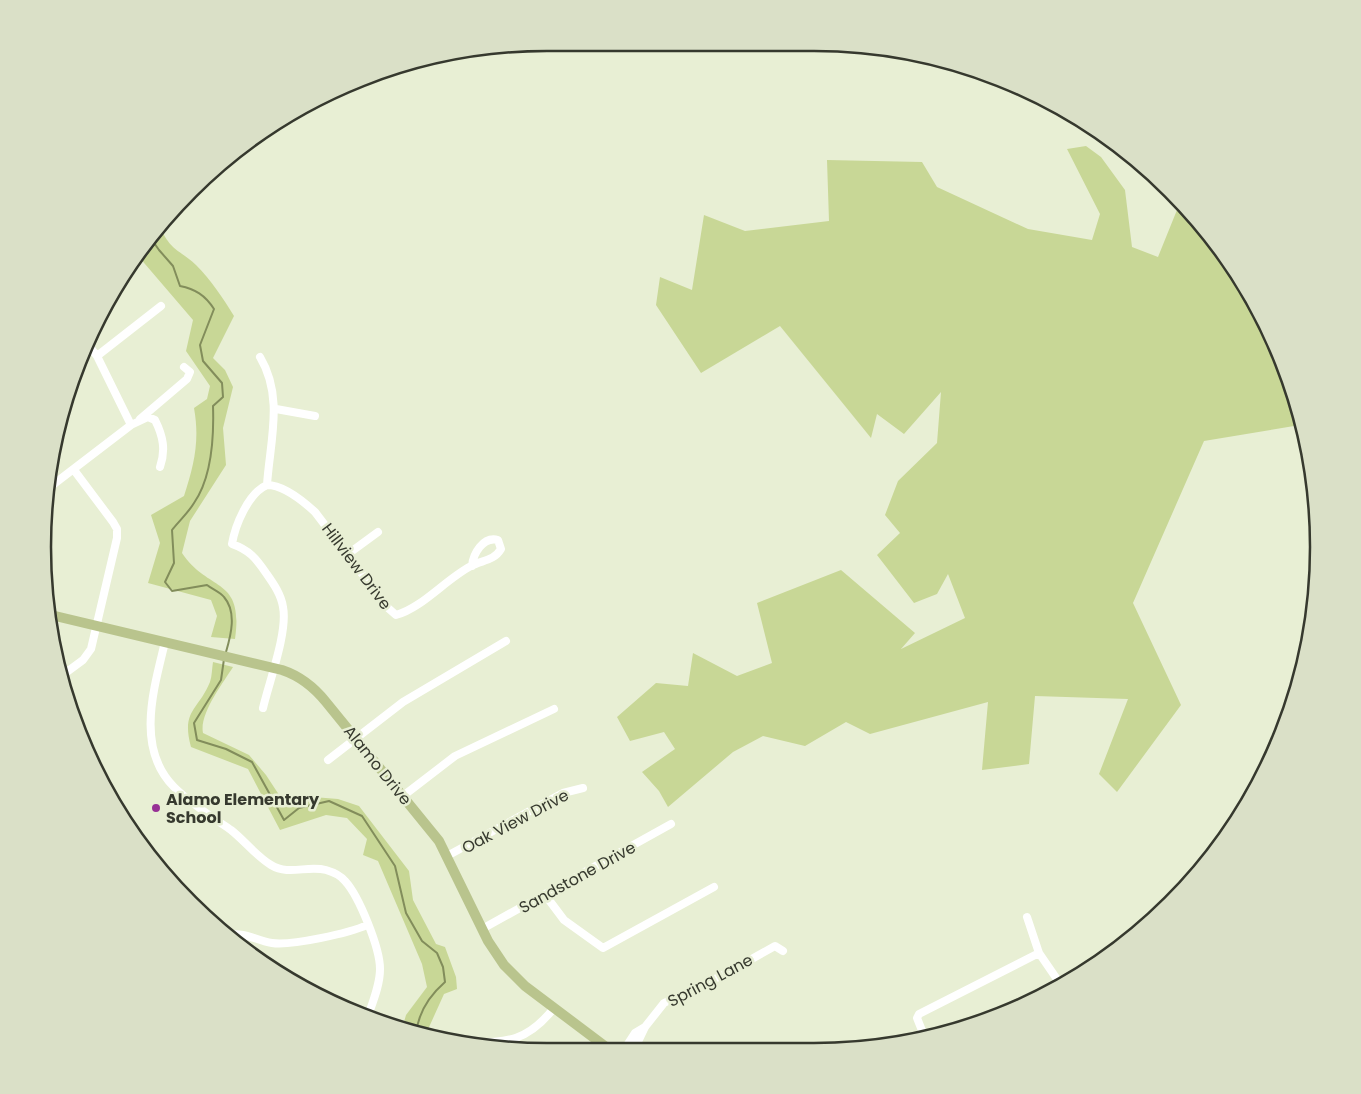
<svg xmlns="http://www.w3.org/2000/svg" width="1361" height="1094" font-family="Poppins,sans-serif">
  <rect width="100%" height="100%" fill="#e8efd4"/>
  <path fill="#c8d796" d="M1086,146l15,11 24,33 7,57 26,10 21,-52 35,35 52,84 34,90 -6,12 -90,15 -71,162 48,102 -64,87 -18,-18 29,-75 -93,-3 -6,68 -47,6 6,-68 -118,32 -24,-12 -41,24 -42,-10 -30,16 -65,55 -9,-16 -17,-19 33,-23 -11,-17 -34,9 -13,-24 39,-34 32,3 5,-33 44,23 35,-13 -15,-60 84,-33 74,63 -14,16 64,-31 -17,-44 -11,20 -23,9 -37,-48 23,-22 -15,-18 13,-34 39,-38 4,-51 -37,42 -27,-20 -6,24 -91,-112 -79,47 -45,-68 4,-28 32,13 12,-75 41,16 84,-10 -2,-61 95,2 15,25 91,42 64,11 8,-26 -33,-65z
    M161,229c10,22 19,21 35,36 15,15 27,33 38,51l-21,42 12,12 8,17 -10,41 3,37 -36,56 -8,32c27,40 62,23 53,86l-24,-2 6,-21 -6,-16 -63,-17 12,-40 -9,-28 33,-19c10,-31 16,-55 10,-88l13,-9 3,-13 -24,-35 7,-31 -54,-63z
    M213,662l20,5c-10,16 -34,47 -30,66l46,22 17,20 21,32 14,-11 37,3 21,7 50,65 4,29 23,44 9,3 11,30 1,12 -13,5 -19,42 -23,-7 4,-14 21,-28 -5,-23 -44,-103 -15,-6 4,-16 -20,-21 -21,-3 -46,15 -32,-61 -57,-22c-10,-37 7,-36 19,-65 2,-6 2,-14 3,-20z"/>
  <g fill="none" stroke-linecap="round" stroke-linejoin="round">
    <path stroke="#828d5b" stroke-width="2" d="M152,240l7,10 14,16 7,20c15,3 25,9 34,23l-14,36 3,16 19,22 1,14 -10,9c1,30 -1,71 -19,97 -6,10 -15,18 -22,27l2,33 -9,19 7,9 35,-6c5,4 13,7 17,12 13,15 7,38 2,55
      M224,659l-3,21 -27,43 3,17 29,9 26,13 32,58 15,-12 30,-7 33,15 33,50 11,47 16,28 15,12 6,14 2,15c-16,14 -27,32 -29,52"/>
    <path stroke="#fff" stroke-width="8" d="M89,346l8,10 34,69
      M97,356l64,-50
      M260,357c24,40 10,84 7,128
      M276,409l39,7
      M140,419l47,-40 3,-7 -6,-5
      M267,485c17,0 36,16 48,27l73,96 8,7c26,-7 50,-36 75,-49 11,-6 23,-5 30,-17l-3,-9c-15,-4 -25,14 -26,26
      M50,487l81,-62 17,-8 7,3c8,16 11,30 5,47
      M348,554l30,-22
      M165,642c-11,46 -30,106 9,145 16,16 38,30 57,43 14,11 25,26 40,35 18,11 36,0 55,5 7,2 15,6 19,11 14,15 35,67 35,88 0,16 -7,32 -12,47
      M60,677l23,-17 8,-11 26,-111v-9l-4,-7 -39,-52
      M263,708c6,-26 25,-76 20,-101 -2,-13 -10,-24 -17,-34 -10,-15 -17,-23 -34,-29 3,-18 16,-51 35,-59
      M328,760l75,-58 103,-61
      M403,796l52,-40 99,-47
      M447,856l116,-63 20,-5
      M546,896l18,24 39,28 111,-61
      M1027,917l12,36 22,32
      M482,929l189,-105
      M227,935c20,-3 27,5 45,8 19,3 78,-10 95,-18
      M925,1038l-8,-20 2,-4 120,-61
      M466,1043c42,-1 61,-1 88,-35
      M624,1050l11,-17 10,-6
      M634,1050l11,-23 19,-24 61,-29 50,-28 8,5"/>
    <path stroke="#b9c48d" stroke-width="10" d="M51,615l231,55c18,6 32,17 44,32l113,139 49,100 16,24 21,21 85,64"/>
  </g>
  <circle fill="#973195" stroke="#e8efd4" stroke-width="2" cx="156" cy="808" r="5"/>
  <g text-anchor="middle" stroke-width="5" stroke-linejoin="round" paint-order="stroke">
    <g font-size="16" fill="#36392e" stroke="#e8efd4">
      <text transform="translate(357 566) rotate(53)" y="6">Hillview Drive</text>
      <text transform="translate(378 765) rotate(51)" y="6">Alamo Drive</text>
      <text transform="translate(515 821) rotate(-28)" y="6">Oak View Drive</text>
      <text transform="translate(577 877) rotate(-29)" y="6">Sandstone Drive</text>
      <text transform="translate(710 980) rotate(-28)" y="6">Spring Lane</text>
    </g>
    <g font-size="16" font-weight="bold" fill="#36392e" stroke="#e8efd4" text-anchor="start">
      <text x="166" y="805">Alamo Elementary<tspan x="166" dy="18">School</tspan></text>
    </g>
  </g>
  <path d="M0 0H1361V1094H0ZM547 51H814A496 496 0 0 1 1310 547V547A496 496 0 0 1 814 1043H547A496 496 0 0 1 51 547V547A496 496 0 0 1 547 51Z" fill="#dae0c7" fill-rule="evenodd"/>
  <path fill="none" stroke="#36392e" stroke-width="2.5" d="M547 51H814A496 496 0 0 1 1310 547V547A496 496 0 0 1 814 1043H547A496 496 0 0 1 51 547V547A496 496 0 0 1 547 51Z"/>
</svg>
